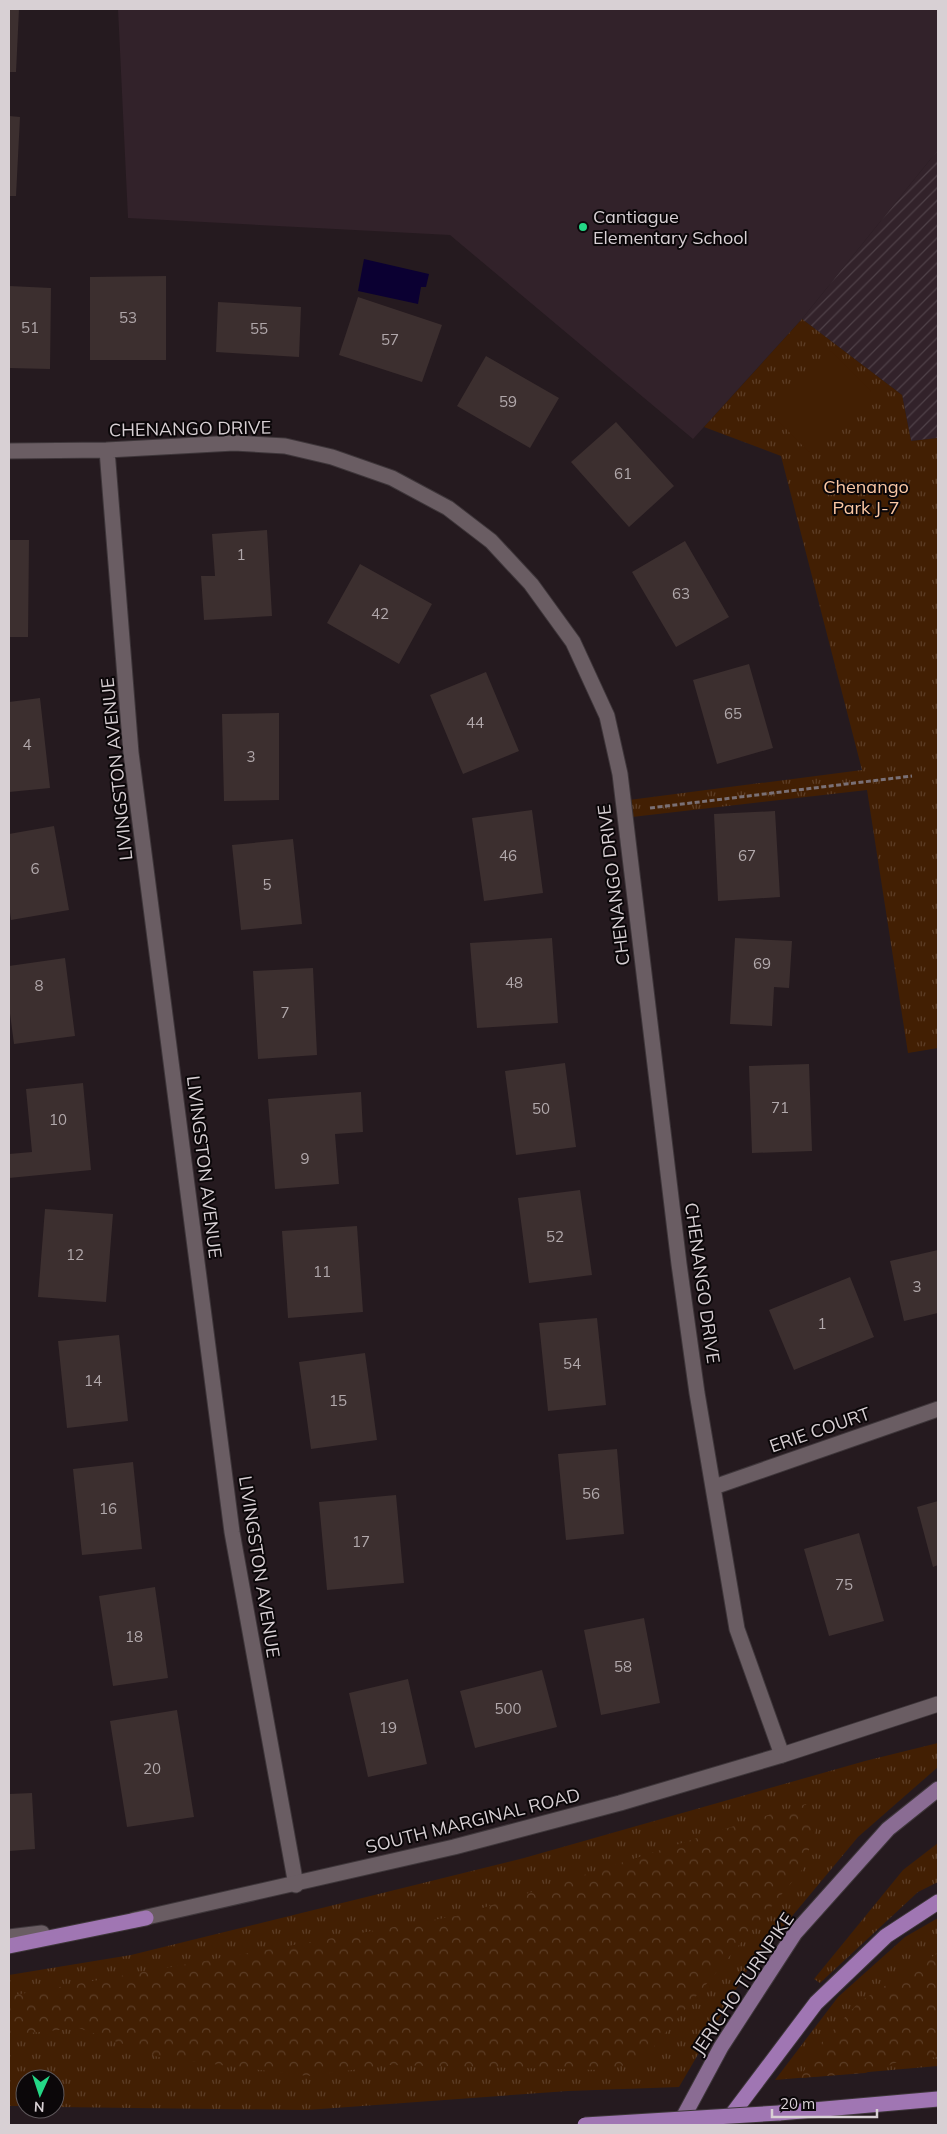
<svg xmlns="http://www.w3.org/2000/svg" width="947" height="2134" font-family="Mulish,sans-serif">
  <defs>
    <pattern id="industrial-furrows" width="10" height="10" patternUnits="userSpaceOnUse" patternTransform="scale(1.25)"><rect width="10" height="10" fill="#32222a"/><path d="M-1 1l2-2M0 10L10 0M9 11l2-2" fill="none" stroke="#4f4148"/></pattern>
    <pattern id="grass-tufts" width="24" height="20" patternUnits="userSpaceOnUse" patternTransform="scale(1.25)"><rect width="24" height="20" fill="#421f03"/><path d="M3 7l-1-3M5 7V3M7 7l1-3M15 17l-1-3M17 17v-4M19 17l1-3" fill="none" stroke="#5d3e27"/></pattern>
    <pattern id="forest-crowns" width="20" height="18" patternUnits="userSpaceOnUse" patternTransform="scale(1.25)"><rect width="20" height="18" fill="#421f03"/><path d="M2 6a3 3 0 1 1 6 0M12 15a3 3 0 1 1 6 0" fill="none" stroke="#5d3e27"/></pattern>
  </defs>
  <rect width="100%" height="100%" fill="#251a1f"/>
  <path fill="#32222a" d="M118,9h820v141l-136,169 -109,120 -243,-204 -322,-17z"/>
  <path fill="url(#industrial-furrows)" d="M938,150v288l-27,3 -9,-46 -100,-76z"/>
  <path fill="url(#grass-tufts)" d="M802,319l100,76 9,46 27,-3v610l-30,5 -41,-263 -235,27 -3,-17 233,-30 -81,-314 -77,-29z
    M938,1743v24l-80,70 -110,132 -69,118 -111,4 -261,19 -252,-3v-28h-30v27h-16v-131l122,-20 393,-97 341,-97z
    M938,1843v39l-20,10 -98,91 -6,-4 89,-109z
    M938,1918v148l-163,14 63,-83 67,-60z"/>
  <path fill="url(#forest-crowns)" d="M806,1804l10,26 -14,40 -161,192 -41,8 -211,-5 -81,11 -150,-19 -79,-29 -70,7v-39l452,-81 313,-102z
    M938,1953v104l-37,4 -36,12 -64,5 11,-25 47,-51z"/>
  <path fill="#421f03" d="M831,351l40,40 -62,61 -40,-40z"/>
  <path fill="#0b0032" d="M364,259l65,15 -3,13h-5l-3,17 -60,-13z"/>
  <path fill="#3c2f2f" d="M9,9h10l-3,63h-7z
    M9,116l11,1 -4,79h-7z
    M166,276v84h-76v-83z
    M9,286l42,2 -1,81 -41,-1z
    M358,297l84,28 -20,57 -83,-27z
    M218,302l83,5 -2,50 -83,-5z
    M486,356l73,42 -29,50 -73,-42z
    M616,422l58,64 -45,41 -58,-65z
    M267,530l5,86 -68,4 -3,-44h14l-3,-42z
    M9,540h20l-1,97h-19z
    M685,541l44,76 -53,30 -44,-75z
    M360,564l72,40 -33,60 -72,-41z
    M749,664l24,84 -56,16 -24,-84z
    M486,672l33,79 -56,23 -33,-79z
    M40,698l10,90 -41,4v-90z
    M279,713v87l-55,1 -2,-87z
    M532,810l11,83 -59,8 -12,-83z
    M775,811l5,86 -62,4 -4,-87z
    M54,826l15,84 -58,10 -2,-15v-71z
    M293,839l9,85 -61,6 -9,-85z
    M552,938l6,85 -81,5 -7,-85z
    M735,938l57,3 -3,47 -15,-1 -2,39 -42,-2z
    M65,958l10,78 -61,8 -5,-38v-40z
    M313,968l4,87 -59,4 -5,-88z
    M565,1063l11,84 -60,8 -11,-84z
    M809,1064l3,87 -60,2 -3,-87z
    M83,1083l8,87 -82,8v-24l23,-2 -6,-63z
    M361,1092l2,40 -28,2 4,50 -64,5 -7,-90z
    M580,1190l12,85 -63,8 -11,-85z
    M45,1209l68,5 -7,88 -68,-5z
    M357,1226l6,86 -75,6 -6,-87z
    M938,1250v63l-34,8 -14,-60z
    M850,1277l24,60 -80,33 -25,-60z
    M597,1318l9,87 -58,6 -9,-88z
    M119,1335l9,86 -61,7 -9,-87z
    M365,1353l12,87 -66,9 -12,-87z
    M617,1449l7,85 -58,6 -8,-86z
    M133,1462l9,87 -60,6 -9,-86z
    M396,1495l8,88 -77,7 -8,-88z
    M938,1501v64l-5,2 -16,-60z
    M859,1533l25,88 -55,15 -25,-87z
    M155,1587l13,91 -55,8 -14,-90z
    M644,1618l16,85 -59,12 -17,-85z
    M542,1670l15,57 -82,21 -15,-57z
    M408,1679l19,85 -59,13 -19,-84z
    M177,1710l17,107 -67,10 -17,-106z
    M32,1793l3,56 -26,2v-57z"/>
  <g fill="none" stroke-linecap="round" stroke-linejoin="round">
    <defs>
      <path id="minor" d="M107,450l24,303 101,779 64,353
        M9,451l98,-1 127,-7 51,3 47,11 60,21 56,30 43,33 40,43 42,58 34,74 13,58 59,490 18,129 40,236 45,126
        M714,1487l224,-78"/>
      <path id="secondary" d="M134,1920l320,-73 166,-44 162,-48 156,-51
        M9,1937l33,-4"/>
      <path id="primary" d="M679,2125l42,-78 74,-114 93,-104 50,-40"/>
      <path id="motorway" d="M9,1946l137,-28
        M779,2113l159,-14
        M724,2125l92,-122 70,-67 52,-34"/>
    </defs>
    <use href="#minor" stroke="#3e363a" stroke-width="17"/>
    <use href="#secondary" stroke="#3e363a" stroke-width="17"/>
    <use href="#primary" stroke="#3e363a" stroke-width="17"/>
    <use href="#motorway" stroke="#3e363a" stroke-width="17"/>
    <path stroke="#7a7075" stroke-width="3" stroke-dasharray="5 2.5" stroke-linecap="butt" d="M650,808l262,-32"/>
    <use href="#minor" stroke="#6a5d63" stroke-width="15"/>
    <use href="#secondary" stroke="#6a5d63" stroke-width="15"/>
    <use href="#primary" stroke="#8a6c93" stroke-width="15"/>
    <use href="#motorway" stroke="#a076b3" stroke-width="15"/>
    <defs>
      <path id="motorway-bridge" d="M585,2125l194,-12"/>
    </defs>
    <use href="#motorway-bridge" stroke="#3e363a" stroke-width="17" stroke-linecap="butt"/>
    <use href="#motorway-bridge" stroke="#a076b3" stroke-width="15"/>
  </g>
  <circle fill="#24d886" stroke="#0b0709" stroke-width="2" cx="583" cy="227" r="5"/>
  <g text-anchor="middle" stroke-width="4" stroke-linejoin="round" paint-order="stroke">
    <g font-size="15" fill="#b1a8ab">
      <text x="128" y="323">53</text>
      <text x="30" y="333">51</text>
      <text x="259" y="334">55</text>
      <text x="390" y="345">57</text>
      <text x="508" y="407">59</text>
      <text x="623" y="479">61</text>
      <text x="241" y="560">1</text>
      <text x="681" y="599">63</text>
      <text x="380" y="619">42</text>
      <text x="733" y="719">65</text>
      <text x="475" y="728">44</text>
      <text x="27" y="750">4</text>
      <text x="251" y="762">3</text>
      <text x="508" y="861">46</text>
      <text x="747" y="861">67</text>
      <text x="35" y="874">6</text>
      <text x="267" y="890">5</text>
      <text x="762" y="969">69</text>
      <text x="514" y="988">48</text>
      <text x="39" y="991">8</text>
      <text x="285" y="1018">7</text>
      <text x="780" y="1113">71</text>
      <text x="541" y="1114">50</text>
      <text x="58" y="1125">10</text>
      <text x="305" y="1164">9</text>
      <text x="555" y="1242">52</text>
      <text x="75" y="1260">12</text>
      <text x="322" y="1277">11</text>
      <text x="917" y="1292">3</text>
      <text x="822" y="1329">1</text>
      <text x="572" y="1369">54</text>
      <text x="93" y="1386">14</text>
      <text x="338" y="1406">15</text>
      <text x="591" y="1499">56</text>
      <text x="108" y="1514">16</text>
      <text x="361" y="1547">17</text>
      <text x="844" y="1590">75</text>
      <text x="134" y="1642">18</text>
      <text x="623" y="1672">58</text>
      <text x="508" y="1714">500</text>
      <text x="388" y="1733">19</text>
      <text x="152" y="1774">20</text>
    </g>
    <g font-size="18" fill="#d8d0d4" stroke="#0b0709" text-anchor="start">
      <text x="593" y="223">Cantiague<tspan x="593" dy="21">Elementary School</tspan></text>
    </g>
    <g font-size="18" fill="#d8d0d4" stroke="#0b0709">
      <text transform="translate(190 429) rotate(-1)" y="6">CHENANGO DRIVE</text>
      <text transform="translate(117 769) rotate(-96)" y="6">LIVINGSTON AVENUE</text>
      <text transform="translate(614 885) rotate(-97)" y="6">CHENANGO DRIVE</text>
      <text transform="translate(204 1167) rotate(83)" y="6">LIVINGSTON AVENUE</text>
      <text transform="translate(702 1283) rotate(82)" y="6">CHENANGO DRIVE</text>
      <text transform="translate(820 1430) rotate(-19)" y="6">ERIE COURT</text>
      <text transform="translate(259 1567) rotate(81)" y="6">LIVINGSTON AVENUE</text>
      <text transform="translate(473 1821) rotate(-14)" y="6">SOUTH MARGINAL ROAD</text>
      <text transform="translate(743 1984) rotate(-56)" y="6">JERICHO TURNPIKE</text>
    </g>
    <g font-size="18" fill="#fbc8a5" stroke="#0b0709">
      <text x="866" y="493">Chenango<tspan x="866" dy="21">Park J-7</tspan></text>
    </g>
  </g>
  <rect width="947" height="2134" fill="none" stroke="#d8d0d4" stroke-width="20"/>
  <g transform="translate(40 2094) rotate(183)"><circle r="24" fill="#0b0709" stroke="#5d575a"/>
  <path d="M0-4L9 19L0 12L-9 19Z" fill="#24d886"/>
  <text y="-8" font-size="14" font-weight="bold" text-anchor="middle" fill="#d8d0d4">N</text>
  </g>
  <path d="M772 2109v8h105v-8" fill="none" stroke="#d8d0d4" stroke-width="2.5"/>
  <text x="780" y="2109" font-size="15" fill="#d8d0d4" stroke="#0b0709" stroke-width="4" paint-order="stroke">20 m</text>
</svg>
